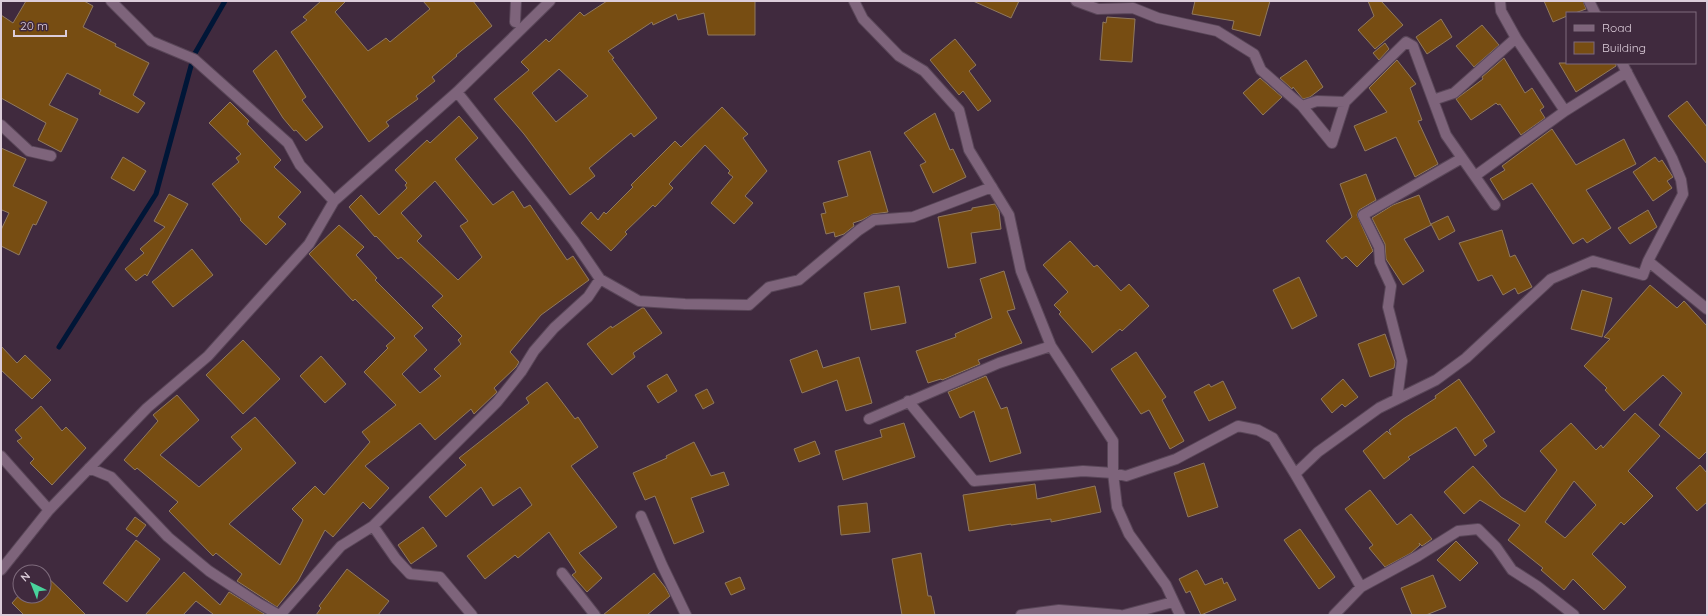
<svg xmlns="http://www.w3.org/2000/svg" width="1708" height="616" font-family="Quicksand,sans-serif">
  <rect width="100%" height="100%" fill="#402a3e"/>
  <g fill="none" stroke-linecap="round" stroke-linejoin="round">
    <path stroke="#001637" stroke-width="5" d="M59,347l97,-153 38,-139 31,-54"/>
  </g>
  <path fill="#774d12" stroke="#90795f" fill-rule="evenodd" d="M26,1h58l9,5 -10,21 33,17 -1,2 34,17 -16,32 12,8 -7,10 -39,-19 2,-4 -34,-17 -18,32 29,14 -17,33 -23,-12 8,-17 -45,-25v-83l12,8z
    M321,1h25l-11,11 33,39 18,-13 4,4 40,-33 -7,-8h50l19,25 -36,29 1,1 -25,21 3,4 -19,15 2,3 -32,23 3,4 -20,16 -78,-110 16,-12 -4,-3z
    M607,1h148v34h-47l-4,-22 -26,7 -2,-6 -23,11 -1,-3 -44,29 6,7 -2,1 45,59 -23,19 -3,-4 -42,35 6,8 -25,19 -46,-61 -30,-35 35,-29 -8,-8 25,-23 3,3 31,-30 4,4zM559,69l29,27 -32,26 -24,-29z
    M973,1h46l-8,17z
    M1195,1h75l-10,35 -28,-7 2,-8 -42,-7z
    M1368,1h13l22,24 -28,24 -17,-19 16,-14z
    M1544,1h39l3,8 -11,4h-8v3l-14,6z
    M1107,17l28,2 -3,43 -32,-2 3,-38 3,1z
    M1441,19l11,18 -25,17 -11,-17z
    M1482,25l17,20 -25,22 -18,-21z
    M955,39l21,26 -7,6 22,30 -13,10 -15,-20 -4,4 -29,-35z
    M1385,43l4,6 -10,11 -6,-7z
    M276,50l30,47 -4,3 21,27 -17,14 -10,-11 -2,1 -11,-13 -30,-47z
    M1504,58l21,35 7,-5 12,19 -4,3 5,8 -24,17 -21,-31 -2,1 -2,-2 -25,17 -15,-21 27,-20 -1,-2z
    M1306,60l17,27 -13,10 -7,2 -10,-12 -1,2 -12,-11z
    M1397,60l19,24 -6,4 12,32 -4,1 20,43 -23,13 -19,-40 -31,14 -11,-25 33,-14 -18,-24z
    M1559,63h57v3l-40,26z
    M1260,78l22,19 -19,18 -20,-22z
    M1687,101l20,26v37l-39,-48z
    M230,102l19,19 -2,3 34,36 -7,7 27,25 -23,25 8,7 -20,21 -26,-25 1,-1 -29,-35 27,-22 -3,-4 5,-4 -32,-31z
    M722,107l26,27 -5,4 24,33 -22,25 8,7 -19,21 -23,-21 22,-26 -5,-4 2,-2 -25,-26 -36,39 4,4 -18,19 -2,-2 -28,27 2,2 -16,17 -30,-28 10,-11 7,8 6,-8 2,2 27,-27 -2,-2 44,-44 6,6z
    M935,113l15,37 3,-1 13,28 -33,16 -13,-28 6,-3 -22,-29z
    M459,116l19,22 -23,21 38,46 20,-14 11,17 6,-3 37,55 6,-4 16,24 -48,35 -31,37 9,10 -3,5 -22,21 3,4 -23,22 -3,-5 -36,31 -15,-17 -55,43 24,22 -19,21 -7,-7 -30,35 -8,-7 -27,51 -21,26 -40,-26 5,-7 -26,-21 -3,3 -44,-45 9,-9 -41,-34 -2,2 -11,-10 34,-39 -5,-6 24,-20 22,25 -39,35 39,32 43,-38 -11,-12 24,-20 41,46 -67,61 51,41 23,-45 -11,-11 23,-23 9,9 46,-53 -8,-10 34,-27 -32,-33 24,-24 -2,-2 9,-8 -40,-39 -2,2 -44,-47 30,-29 25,22 -8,8 21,23 -2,2 48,48 -9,8 13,14 -25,24 18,19 21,-17 -7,-7 27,-25 -3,-4 4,-4 -30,-30 11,-10 -42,-39 -3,2 -22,-23 -1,1 -26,-30 12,-12 18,20 28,-27 -2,-3 2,-2 -12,-13 32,-30 3,3zM435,181l33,40 -8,5 22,31 -24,23 -41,-39 5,-5 -21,-23z
    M1552,129l24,36 48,-26 12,25 -50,26 25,38 -24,15 -4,-5 -10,6 -41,-61 -29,17 -13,-21 15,-9 -3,-4z
    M1,148l25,11 -13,27 34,16 -11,23 -3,-1 -14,31 -18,-9v-16l8,-17 -7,-3 -1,2z
    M870,151l18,61 -15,2 -11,6 -9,3 1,3 -10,8 -9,3 -1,-5 -8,2 -5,-20 5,-1 -3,-10 25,-7 -10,-35z
    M123,157l23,14 -12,20 -23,-13z
    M1655,157l4,5 3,-2 9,14 2,3 -6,4 5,7 -19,13 -20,-29z
    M1366,174l10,26 -17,10 -2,5 16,36 -16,16 -11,-11 -4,3 -16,-18 26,-24 -12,-33z
    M169,194l19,10 -41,72 -2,-2 -9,7 -11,-12 19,-16 -4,-4 25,-22 -11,-6z
    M1419,195l12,30 -27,14 20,32 -21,14 -17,-26 -1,-15 -13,-26 21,-13z
    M995,204l4,7 2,18 -30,4 5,30 -28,5 -10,-51 34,-7v-2z
    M1648,210l9,17 -27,17 -12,-16z
    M1448,216l7,15 -16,9 -8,-16z
    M1502,230l8,27 5,-2 17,32 -14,7 -3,-6 -12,7 -11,-20 -14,6 -19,-38z
    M1070,241l24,26 3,-2 24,26 8,-7 20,22 -27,25 -2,-2 -28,24v-2l-33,-37 2,-2 -7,-7 14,-13 -25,-27z
    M192,249l21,26 -40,32 -21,-25z
    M1004,271l11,38 -8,2 15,32 -44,17 2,4 -38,16 -1,-1 -13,4 -12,-32 40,-14 -1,-3 37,-16 -12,-39z
    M1299,277l18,39 -25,13 -19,-39z
    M1650,285l27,23 7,-7 23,25v125l-8,8 -40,-34 23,-32 -19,-18 -39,36 -19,-21 2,-2 -23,-22 26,-27 -6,-2z
    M899,286l7,37 -35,7 -7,-37z
    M1582,290l30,8 -10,39 -31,-8z
    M642,308h2l18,25 -29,20 2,4 -23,18 -25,-31 24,-18 1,2z
    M1385,334l10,28 -1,6 -24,9 -12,-33z
    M243,340l37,39 -37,35 -37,-39z
    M1,346l16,17 8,-8 26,25 -19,19 -31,-29z
    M817,350l6,18 36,-11 13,46 -26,8 -9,-31 -35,13 -12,-33z
    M1136,352l30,45 -4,3 22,41 -14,8 -21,-39 -8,4 -30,-45z
    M321,356l25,28 -21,19 -25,-27z
    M667,374l10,17 -19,12 -11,-17z
    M986,376l15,33 6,-2 14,46 -31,9 -16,-51 -14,7 -12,-26z
    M1343,379l15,18 -13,10 -3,-3 -10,9 -11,-14z
    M1459,379l36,53 -12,8 4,6 -12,10 -19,-29 -48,30 2,2 -26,20 -21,-28 24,-20 4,4 -2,-5 14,-11 33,-21 -1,-2z
    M1223,381l13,27 -27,13 -15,-29 15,-8 2,3z
    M547,382l28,37 3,-2 20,30 -27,19 46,61 -38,26 23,25 -15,14 -15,-17 4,-3 -27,-40 -31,26 -3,-3 -30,24 -18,-23 65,-51 -12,-18 -27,19 -12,-19 -35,30 -17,-20 37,-32 -7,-7 70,-55 -3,-5z
    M707,389l7,14 -11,6 -8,-14z
    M41,406l21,25 4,-4 20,21 -34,37 -22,-22 4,-4 -17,-18 5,-3 -7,-8z
    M1635,413l25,23 -32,35 25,25 -29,29 -3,-3 -29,32 34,33 -22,23 -31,-31 -9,11 -23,-20 2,-2 -35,-28 12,-15 -40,-25 -16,14 -20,-22 29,-26 28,31 24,15 32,-42 -17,-19 31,-28 25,27 5,-5 2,3zM1574,481l22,24 -31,33 -20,-16z
    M904,423l11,34 -72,23 -8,-29 47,-14 -2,-7z
    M815,441l5,13 -21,8 -5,-13z
    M694,442l17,34 13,-4 5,13 -38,13 13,34 -30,12 -19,-48 -10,4 -12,-27 34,-15 -1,-2z
    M1204,463l14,44 -30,10 -14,-44z
    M1700,465l7,8v29l-10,9 -21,-23z
    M1035,484l2,15 58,-13 6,26 -50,10v-3l-40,6v-1l-42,7 -6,-36z
    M1370,490l27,35 14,-11 21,25 -10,7 -3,-3 1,2 -9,8 -26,14 -16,-19 4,-3 -28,-36z
    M867,503l3,29 -29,3 -3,-29z
    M135,517l11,8 -9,12 -11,-8z
    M423,527l14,19 -26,18 -13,-19z
    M1300,529l35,48 -16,12 -35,-49z
    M136,540l24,19 -33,43 -24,-19z
    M1456,541l22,22 -18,18 -23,-21z
    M921,553l7,43h3l4,19h-33l-10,-56z
    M347,569l42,32 -11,14h-62l5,-7 -2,-2z
    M1197,570l8,15 17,-7 2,6 3,-2 9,18 -35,15 -11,-24 -4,2 -7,-14z
    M184,572l36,33 9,-13 37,23h-54l1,-1 -17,-13 -13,14h-38z
    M654,573l11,14 5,9 -23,19h-44z
    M44,574l21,20 21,21h-62l-12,-12 8,-9v2h24z
    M1433,575l13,32 -20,8h-14l-11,-27z
    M740,577l5,12 -14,6 -6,-12z"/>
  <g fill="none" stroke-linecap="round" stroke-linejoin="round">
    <defs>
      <path id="minor" d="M111,1l40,40 43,18 94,84 12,22 34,36
        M854,1l9,18 36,37 25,15 35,39 10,40 40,65 12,56 30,75 62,95v32l-30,-2 -109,10 -66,-80
        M1076,1l22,8 35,-1 25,10 59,13 37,23 7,16 41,36 30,37 13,-41 61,-60 7,4 33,89 49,70
        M1589,1l6,12
        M515,22l1,-21
        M1622,63l50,95 9,22 2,14 -35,67 59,48
        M457,92l88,111 29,38 26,38 39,22 46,3 64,1 20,-18 30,-7 60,-50 15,-10 39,-3 79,-30
        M1433,100l21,-7 62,-55 -15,-27 -1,-10
        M1302,106l15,-5 28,1
        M1565,111l62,-39
        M1,125l28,26 22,5
        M1475,176l90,-65 -49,-73
        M1397,399l5,-38 -14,-54 3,-21 -11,-24 -1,-15 -16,-32 99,-57
        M869,419l130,-56 52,-17
        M1,456l48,54
        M89,468l22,9 57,60 41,34 49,32 21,12
        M1295,474l66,113
        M641,516l21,49 24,50
        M373,526l23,33 14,15 30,3 32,38
        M1,570l48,-60 98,-102 61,-52 101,-112 25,-43 123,-109 93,-91
        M562,573l33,42
        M280,615l61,-69 32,-20 124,-124 24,-30 13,-21 20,-23 34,-31 12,-18
        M1021,615l38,-5 61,5
        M1124,615l49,-13
        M1180,615l-14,-30 -37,-51 -12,-27 -4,-34 13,3 50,-17 62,-33 20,4 15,8 22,36 23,-22 61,-44 57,-28 30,-22 85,-79 42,-18 50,14 5,-14
        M1334,615l27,-28 57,-31 40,-25 20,-2 18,18 16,23 25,16 37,29"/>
    </defs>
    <use href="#minor" stroke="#594658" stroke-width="12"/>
    <use href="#minor" stroke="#7e647b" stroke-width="10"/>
  </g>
  <rect width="1708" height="616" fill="none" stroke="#dccdda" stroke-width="4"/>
  <rect x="1566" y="12" width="130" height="52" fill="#402a3e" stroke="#7e6b7c"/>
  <rect x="1574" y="25" width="20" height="6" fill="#7e647b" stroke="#7e6b7c"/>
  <text x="1602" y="32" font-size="12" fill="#dccdda">Road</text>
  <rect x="1574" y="42" width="20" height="12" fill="#774d12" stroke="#7e6b7c"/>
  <text x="1602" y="52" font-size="12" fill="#dccdda">Building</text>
  <g transform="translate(32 584) rotate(317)"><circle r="19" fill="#402a3e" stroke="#7e6b7c"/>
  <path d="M0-3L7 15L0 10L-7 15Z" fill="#49d49c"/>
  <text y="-6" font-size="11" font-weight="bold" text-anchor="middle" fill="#dccdda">N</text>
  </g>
  <path d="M14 30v6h52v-6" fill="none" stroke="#dccdda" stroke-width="2"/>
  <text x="20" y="30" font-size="12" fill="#dccdda" stroke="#402a3e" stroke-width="3" paint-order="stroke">20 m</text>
</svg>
